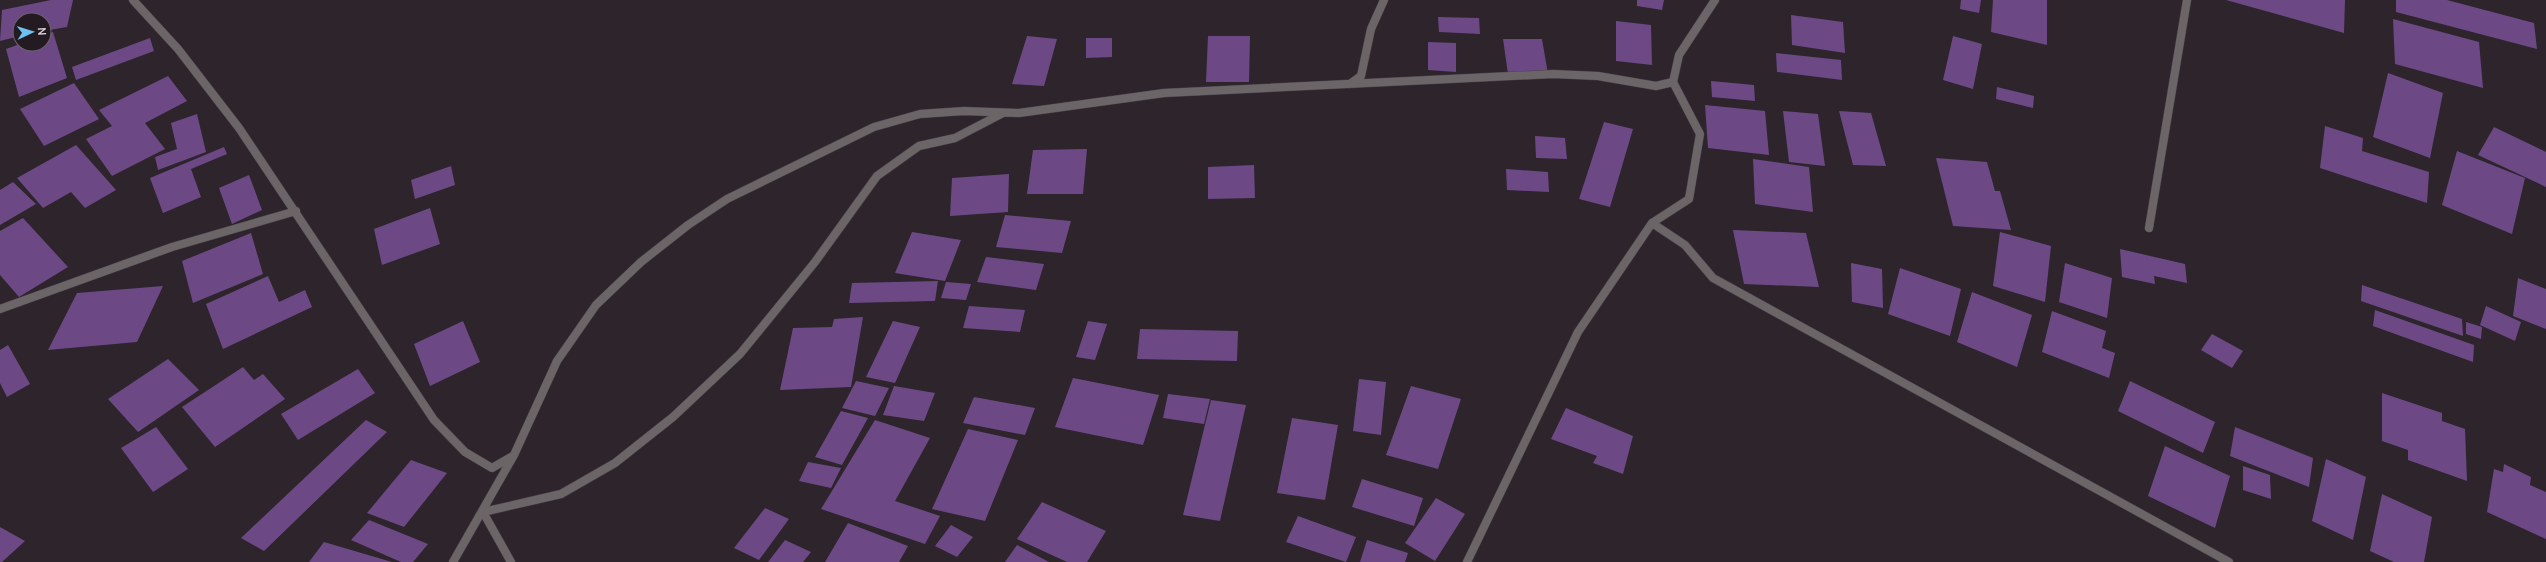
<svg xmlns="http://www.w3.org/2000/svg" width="2546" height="562" font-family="Manrope,sans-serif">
  <rect width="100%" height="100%" fill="#2d242c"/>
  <path fill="#6c4985" d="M51,0h22l-6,27 -23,4v-11h-24v16l-20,5 2,-31z
    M1637,0h27l-2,10 -25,-4z
    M1961,0h20l-2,13 -19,-4z
    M1993,0h54v45l-56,-13z
    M2226,0h119l-1,33z
    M2396,0h51l87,23 3,26 -141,-37z
    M1791,15l52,7 2,31 -53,-8z
    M1438,17l41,1 1,16 -41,-2z
    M2393,19l86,23 4,46 -88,-24z
    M1616,21l35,4 1,40 -36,-4z
    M53,32l14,46 -48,19 -13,-48 14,-5h24v-9z
    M1027,36l30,3 -13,47 -32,-2z
    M1208,36h42l-1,46h-43z
    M1953,36l29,8 -9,45 -30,-9z
    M150,38l4,13 -78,29 -4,-13z
    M1086,38h26v19l-26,1z
    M1503,39h39l6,35h-40z
    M1428,42l28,1v29l-28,-2z
    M1776,53l65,7 1,20 -65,-8z
    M2388,73l55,20 -13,65 -57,-21z
    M168,76l19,25 -42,22 20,26 -53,27 -26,-37 26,-13 -13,-16z
    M1711,81l43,4 1,16 -43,-4z
    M74,83l25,36 -55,27 -24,-37z
    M1997,87l37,9 -1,12 -37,-9z
    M1705,105l60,6 4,44 -61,-7z
    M1783,111l35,3 7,52 -36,-4z
    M1839,111l32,2 15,53 -33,-1z
    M197,114l9,38 -48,18 -3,-13 22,-8 -6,-26z
    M1604,122l29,7 -23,78 -31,-8z
    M2325,126l38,12 -1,13 67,21 -2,31 -107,-35z
    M2494,127l52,25v35l-68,-32z
    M1535,136l30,2 2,21 -31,-1z
    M76,145l40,45 -31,18 -14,-16 -28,16 -26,-30z
    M224,147l3,7 -36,15 10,28 -38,16 -13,-35z
    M1087,149l-4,45h-56l6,-44z
    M2457,151l68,27 -13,56 -70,-29z
    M1936,158l51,4 8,29h5l11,39 -58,-4z
    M1753,159l56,8 4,45 -58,-8z
    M1254,165l1,33 -47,1v-32z
    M451,166l4,19 -40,14 -4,-19z
    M1506,169l42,3 1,20 -42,-2z
    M1009,174l-1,38 -58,4 2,-38z
    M249,175l13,35 -30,14 -13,-36z
    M13,182l23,22 -36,21v-35z
    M430,208l10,36 -58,21 -8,-36z
    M1005,215l66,6 -9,32 -66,-6z
    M23,218l45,49 -49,30 -19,-22v-44z
    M1733,230l73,3 13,54 -75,-3z
    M912,232l49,8 -16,41 -50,-8z
    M2000,232l51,14 -6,56 -52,-16z
    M251,233l12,41 -70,29 -11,-42z
    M2120,249l65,15 2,19 -33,-7 1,8 -33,-7z
    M986,257l58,7 -8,26 -59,-8z
    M1851,263l31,6 1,39 -31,-6z
    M2065,263l47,15 -5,40 -48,-16z
    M1900,268l61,21 -11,47 -62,-22z
    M268,276l11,26 26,-12 7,17 -89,42 -17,-45z
    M2518,278l28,11v40l-33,-13z
    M938,281l-3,20 -86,2 3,-20z
    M946,282l25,2 -5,16 -25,-2z
    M2362,285l100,34 1,17 -102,-35z
    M163,286l-26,56 -89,8 29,-57z
    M1972,292l60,23 -15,52 -60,-25z
    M969,306l56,4 -5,22 -57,-4z
    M2486,306l35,16 -6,19 -35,-16z
    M2375,310l99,35 -1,17 -100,-36z
    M2052,311l54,20 -4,17 13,5 -6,25 -67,-26z
    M863,317l-12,70 -71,3 13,-62 39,-1 2,-8z
    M463,321l17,41 -50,24 -16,-42z
    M893,321l27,6 -25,56 -29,-6z
    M1088,321l19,3 -12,36 -19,-3z
    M2466,322l16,5 -1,12 -15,-5z
    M1140,329l98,2 -1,30 -100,-2z
    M2212,334l31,17 -11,17 -31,-18z
    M8,345l22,39 -23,13 -7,-14v-33z
    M168,359l31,31 -61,42 -30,-33z
    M243,367l11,13 9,-6 22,25 -70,48 -33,-40z
    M358,369l17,24 -77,47 -17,-26z
    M1073,378l86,17 -16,50 -88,-18z
    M1359,379l27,3 -5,53 -28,-4z
    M856,381l33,7 -14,28 -33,-8z
    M2130,381l85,41 -12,31 -85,-42z
    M894,386l41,7 -11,28 -41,-6z
    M1411,386l50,13 -23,70 -52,-14z
    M2382,393l60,20v8l23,8 2,52 -59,-21v-10l-26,-9z
    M1168,394l42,5 -6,25 -41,-6z
    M974,397l61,11 -10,27 -62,-12z
    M1211,400l35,5 -26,116 -37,-6z
    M1566,408l67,28 -10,38 -30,-11 4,-7 -46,-17z
    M841,411l27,7 -26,47 -27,-8z
    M1292,418l46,7 -13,75 -48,-7z
    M366,420l21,12 -123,119 -23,-13z
    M875,420l55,18 -35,63 45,15 -15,28 -104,-35z
    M156,427l32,42 -35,23 -32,-44z
    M2235,427l78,31 -4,29 -79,-31z
    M968,429l50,11 -33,81 -53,-12z
    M2165,446l65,30 -15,52 -67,-32z
    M2326,459l40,18 -13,63 -41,-19z
    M411,460l36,13 -43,54 -37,-14z
    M808,462l33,6 -10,20 -32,-7z
    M2504,464l27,13 -1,8 16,7v47l-59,-27 7,-43 9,3z
    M2243,466l27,9 1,24 -28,-9z
    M1362,479l61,19 -9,28 -62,-19z
    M2382,494l50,23 -8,45h-30l-24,-11z
    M1436,498l29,16 -30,47 -30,-18z
    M1042,502l64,29 -19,31h-20l-50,-23z
    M765,508l24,11 -30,41 -25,-12z
    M1298,516l58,21 -10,25 -60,-20z
    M369,520l59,24 -15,18h-12l-50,-22z
    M848,523l60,23 -9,16h-74z
    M951,525l22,12 -16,20 -22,-11z
    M0,527l25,14 -23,21h-2z
    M785,540l26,12 -8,10h-35z
    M1367,540l41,13 -3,9h-45z
    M324,542l68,20h-83z
    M1017,545l32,17h-44z"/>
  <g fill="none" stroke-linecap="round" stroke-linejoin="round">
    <defs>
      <path id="street" d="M133,0l45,49 61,79 195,292 31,32 27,16 21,-12
        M1673,82l27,52 -11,65 -37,24 33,22 28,33 516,284
        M1350,84l11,-8 10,-47 13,-29
        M2149,228l38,-228
        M0,309l172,-62 124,-36
        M453,562l61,-107 43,-94 39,-56 45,-43 47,-37 39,-26 147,-72 46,-13 44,-3 55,2 145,-20 389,-19 45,2 58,10 17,-4 6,-27 36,-55
        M511,562l-28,-50 78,-18 54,-31 58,-46 67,-63 75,-92 62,-86 42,-30 36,-8 48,-25
        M1467,562l111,-230 74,-109"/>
    </defs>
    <use href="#street" stroke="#494148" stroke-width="9"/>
    <use href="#street" stroke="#6b6568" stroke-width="8"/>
  </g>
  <g transform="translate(32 32) rotate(86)"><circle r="19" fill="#231a22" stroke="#6e666d"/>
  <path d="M0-3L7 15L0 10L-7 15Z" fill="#6cc3f2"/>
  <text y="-6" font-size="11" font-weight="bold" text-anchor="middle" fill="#ded8dd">N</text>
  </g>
</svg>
